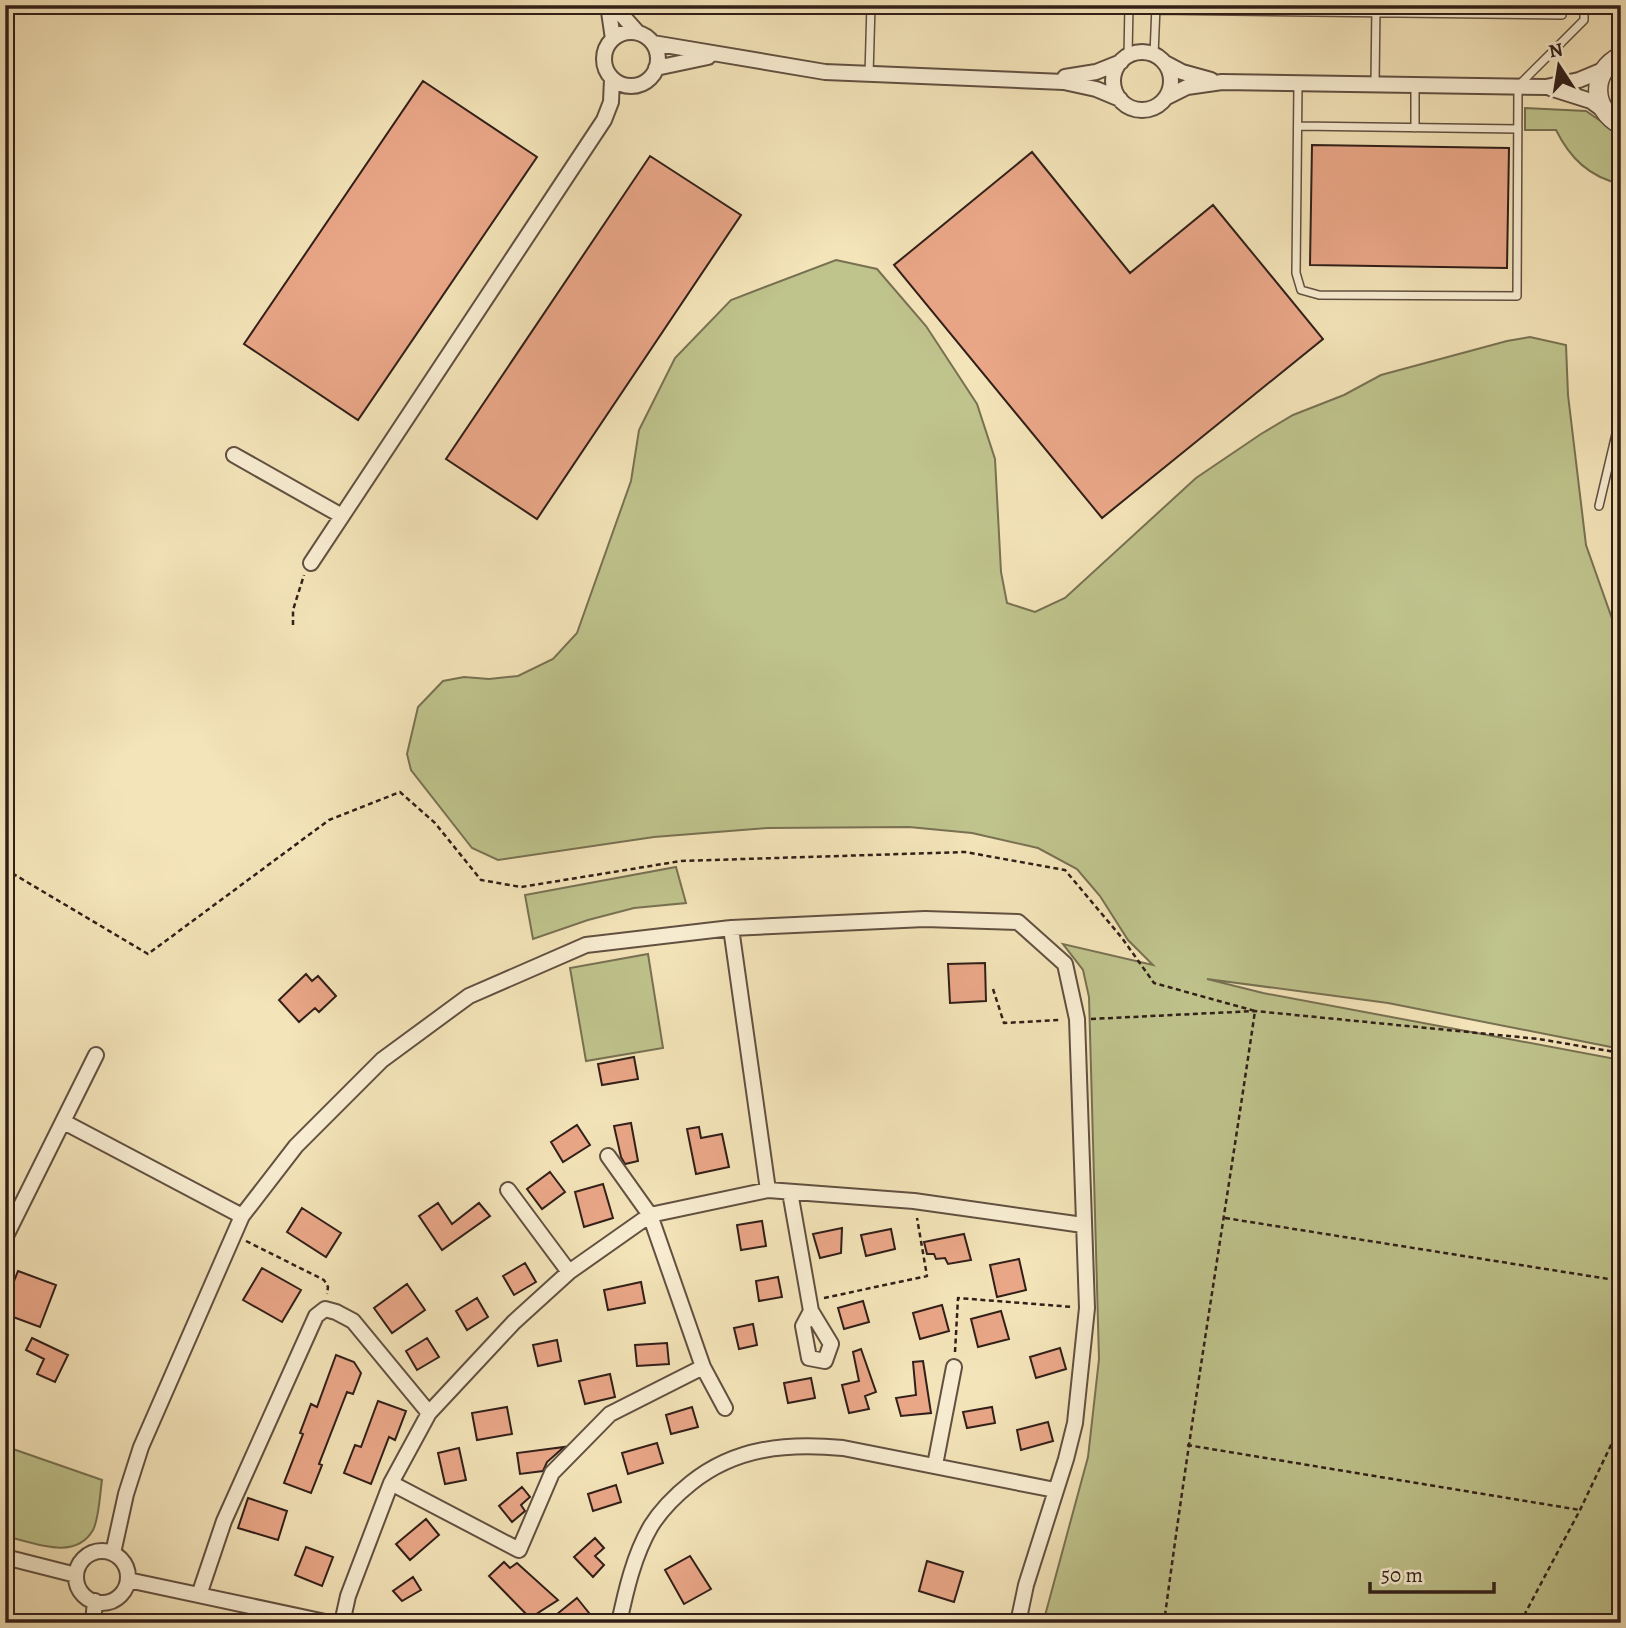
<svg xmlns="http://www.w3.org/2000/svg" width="1626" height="1628" font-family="Alegreya,serif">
  <rect width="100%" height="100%" fill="#f4e4b9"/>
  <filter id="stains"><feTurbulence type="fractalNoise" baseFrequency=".00286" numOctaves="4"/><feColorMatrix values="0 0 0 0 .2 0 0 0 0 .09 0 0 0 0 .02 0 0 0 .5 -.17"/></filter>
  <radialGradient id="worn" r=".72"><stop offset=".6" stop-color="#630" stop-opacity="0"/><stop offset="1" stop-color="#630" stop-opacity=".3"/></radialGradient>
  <path fill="#bfc38c" stroke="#787152" stroke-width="2" d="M1525,108l61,3 35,24v49c-32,-7 -51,-26 -65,-54h-31z
    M836,260l41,9 49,57 51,78 18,55 6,113 6,31 28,9 30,-14 131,-120 65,-44 32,-19 51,-20 37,-20 126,-34 23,-4 36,8 2,50 18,150 35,99v405l-233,-46 -181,-24 56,14 358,67v563h-578l45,-166 11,-98 -10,-362 -6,-27 -20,-26 90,21 -25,-25 -28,-44 -23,-27 -39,-21 -66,-15 -63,-6 -142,1 -113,9 -156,23 -26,-12 -61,-78 -4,-16 11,-47 25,-26 21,-4 25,2 29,-3 35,-17 24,-26 54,-152 8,-51 36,-72 56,-58z
    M676,867l10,36 -52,5 -46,12 -55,19 -8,-44z
    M648,954l15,94 -77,13 -16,-93z
    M10,1448l92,32c-2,13 -3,39 -9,50 -18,32 -61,12 -88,6v-65z"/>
  <path fill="#eaa788" stroke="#311f19" stroke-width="2" d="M423,81l114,76 -179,263 -114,-76z
    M1312,145l197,3 -2,120 -197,-3z
    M1032,152l98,121 83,-68 110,134 -221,179 -208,-253z
    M650,156l91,59 -204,304 -91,-60z
    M985,963l1,38 -36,2 -2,-39z
    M306,974l6,7 6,-5 18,20 -17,16 -4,-4 -16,14 -20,-22z
    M634,1057l4,22 -36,6 -4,-21z
    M631,1123l7,38 -13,3 -4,-7 -7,-31z
    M577,1125l13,20 -27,17 -12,-20z
    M699,1127l2,11 21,-4 7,33 -33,7 -9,-45z
    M550,1172l15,20 -23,17 -15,-20z
    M603,1184l10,34 -29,9 -9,-35z
    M438,1203l14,21 27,-21 11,13 -48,34 -23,-34z
    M302,1208l39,25 -15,24 -39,-25z
    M762,1221l4,25 -25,4 -4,-25z
    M842,1228l-1,25 -21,5 -7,-24z
    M891,1229l4,20 -29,7 -5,-21z
    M964,1234l7,26 -23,4 -3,-6 -9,1 -2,-5h-7l-3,-12z
    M1019,1259l7,31 -29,7 -7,-32z
    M525,1263l11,19 -22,13 -11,-19z
    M262,1268l39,22 -19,32 -39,-22z
    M18,1271l38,14 -16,42 -35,-13v-10z
    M778,1277l4,20 -23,4 -3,-20z
    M641,1282l4,21 -37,7 -4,-20z
    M407,1284l18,26 -33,23 -18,-25z
    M477,1298l11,19 -21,13 -11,-19z
    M863,1301l6,21 -25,7 -6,-21z
    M942,1305l7,26 -29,8 -7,-26z
    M1001,1311l8,28 -31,8 -7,-28z
    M753,1324l4,21 -18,4 -5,-21z
    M32,1338l36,17 -13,27 -18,-8 7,-15 -18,-9z
    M427,1338l12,19 -22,13 -11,-19z
    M557,1340l4,21 -23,5 -5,-21z
    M667,1343l2,21 -32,2 -2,-21z
    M1060,1348l6,21 -30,9 -6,-21z
    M861,1349l15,43 -11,4 4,13 -20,4 -7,-28 17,-4 -6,-29z
    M336,1355l18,7 7,11 -8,21 -6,-2 -28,72 3,1 -11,28 -27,-10 19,-49 -3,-1 11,-29 6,3z
    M923,1361l8,52 -30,3 -5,-18 20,-3 -3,-33z
    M610,1374l5,23 -30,7 -6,-23z
    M811,1378l4,20 -27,5 -4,-20z
    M378,1401l28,10 -11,29 -6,-3 -18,47 -27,-11 11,-28 6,2z
    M507,1407l5,27 -35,6 -5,-27z
    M692,1407l6,20 -27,7 -5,-19z
    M992,1407l3,16 -28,5 -4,-16z
    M1048,1422l5,19 -32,9 -4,-20z
    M657,1443l6,20 -35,11 -6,-21z
    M564,1447l-17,15 -4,9 -23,3 -3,-21z
    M459,1448l7,32 -21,4 -7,-31z
    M616,1485l5,17 -28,9 -5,-17z
    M522,1487l8,10 -9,8 4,6 -13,11 -13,-16z
    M248,1498l39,13 -9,29 -40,-12z
    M426,1519l13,16 -29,25 -14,-16z
    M595,1538l9,10 -9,8 9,9 -11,12 -19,-20z
    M306,1547l27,10 -11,29 -27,-11z
    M690,1556l21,33 -27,15 -19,-34z
    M927,1561l36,11 -9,30 -35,-11z
    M504,1562l6,6 7,-5 41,37 -28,18 -41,-42z
    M413,1577l8,13 -19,11 -9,-10z
    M577,1598l20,25h-32l-8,-9z"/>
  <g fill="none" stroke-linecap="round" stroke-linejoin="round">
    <defs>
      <path id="service" d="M962,5l153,2
        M1156,10l406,5
        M1154,55l2,-49
        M1128,56l1,-51
        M869,75l2,-70
        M1298,84l-2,189 5,17 18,5 198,1 1,-210 66,-66v-15
        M1375,84l1,-79
        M1298,126l220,3
        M1415,128v-43
        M1599,506l22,-93"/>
      <path id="minor" d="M608,5l5,34
        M613,5l25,28
        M604 59a27 27 0 1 1 54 0a27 27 0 1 1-54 0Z
        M653,43l172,29 239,10 32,7 24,10
        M1113 81a29 29 0 1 1 58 0a29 29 0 1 1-58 0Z
        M1165,63l17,9 29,8
        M656,68l52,-11
        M1065,77l31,-5 25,-10
        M1550,88l41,13 11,8
        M1167,97l20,-10 35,-5 324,5 33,-7 24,-10
        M234,455l108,61
        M311,563l293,-443 7,-18 1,-23
        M731,928l37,262
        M64,1122l178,94
        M508,1190l61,82
        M790,1192l21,119 -8,15 6,32 16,3 6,-17 -20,-33
        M5,1238l91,-183
        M703,1367l22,41
        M935,1465l19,-98
        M391,1483l128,67 33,-77 58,-59 93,-47 -53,-152 -42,-59
        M76 1577a26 26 0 1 1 52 0a26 26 0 1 1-52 0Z
        M113,1553l13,-59 15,-47 101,-231 54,-70 86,-86 87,-64 117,-51 145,-17 194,-9 93,3 47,42 12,55 10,289 -12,115 -9,36 -40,126 -8,38
        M5,1557l71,18
        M128,1580l202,43
        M199,1595l25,-74 92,-205 9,-7 11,3 17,9 76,92
        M93,1623l2,-22
        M342,1623l6,-27 43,-113 38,-70 85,-91 55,-50 81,-57 118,-25 146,11 169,24
        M619,1623c7,-33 15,-68 32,-97 10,-16 25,-31 40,-43 45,-36 96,-40 152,-35l212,42"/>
      <path id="tertiary" d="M1621,56c-31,15 -30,53 0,69"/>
    </defs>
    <use href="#service" stroke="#625041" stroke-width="10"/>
    <use href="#minor" stroke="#625041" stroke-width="18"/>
    <use href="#tertiary" stroke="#625041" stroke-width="21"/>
    <path stroke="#311f19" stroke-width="2.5" stroke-dasharray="5 3.5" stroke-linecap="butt" d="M293,625v-15l11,-35
      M5,869l143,85 181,-134 71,-28 35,31 46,57 40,7 160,-26 284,-9 100,18 57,68 32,45 101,28c-30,204 -64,407 -91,612
      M993,989l11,34 56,-3
      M1091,1019l164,-8 284,28 82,14
      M1225,1218l396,63
      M246,1241l78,39 4,7 -1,7
      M824,1298l103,-22 -10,-58
      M955,1352l3,-54 115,9
      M1187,1445l393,65
      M1520,1623l60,-113 41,-86"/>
    <use href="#service" stroke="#f8edd2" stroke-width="7"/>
    <use href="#minor" stroke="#f8edd2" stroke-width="14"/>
    <use href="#tertiary" stroke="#f8edd2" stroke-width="18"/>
  </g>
  <rect width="1626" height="1628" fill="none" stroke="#f4e4b9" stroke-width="28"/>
  <rect x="7" y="7" width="1612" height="1614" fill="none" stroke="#311f19" stroke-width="3.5"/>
  <rect x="14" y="14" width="1598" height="1600" fill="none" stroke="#311f19" stroke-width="2"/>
  <g transform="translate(1559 66) rotate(348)" stroke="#f8edd2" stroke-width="5" paint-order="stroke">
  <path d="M0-5L12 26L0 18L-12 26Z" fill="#311f19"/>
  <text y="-10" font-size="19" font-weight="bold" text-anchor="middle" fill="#311f19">N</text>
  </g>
  <path d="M1370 1582v10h124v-10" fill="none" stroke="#311f19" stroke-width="3.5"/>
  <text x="1381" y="1582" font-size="21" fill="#311f19" stroke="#f8edd2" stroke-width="5" paint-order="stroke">50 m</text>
  <rect width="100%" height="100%" filter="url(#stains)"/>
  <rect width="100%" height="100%" fill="url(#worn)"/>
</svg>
